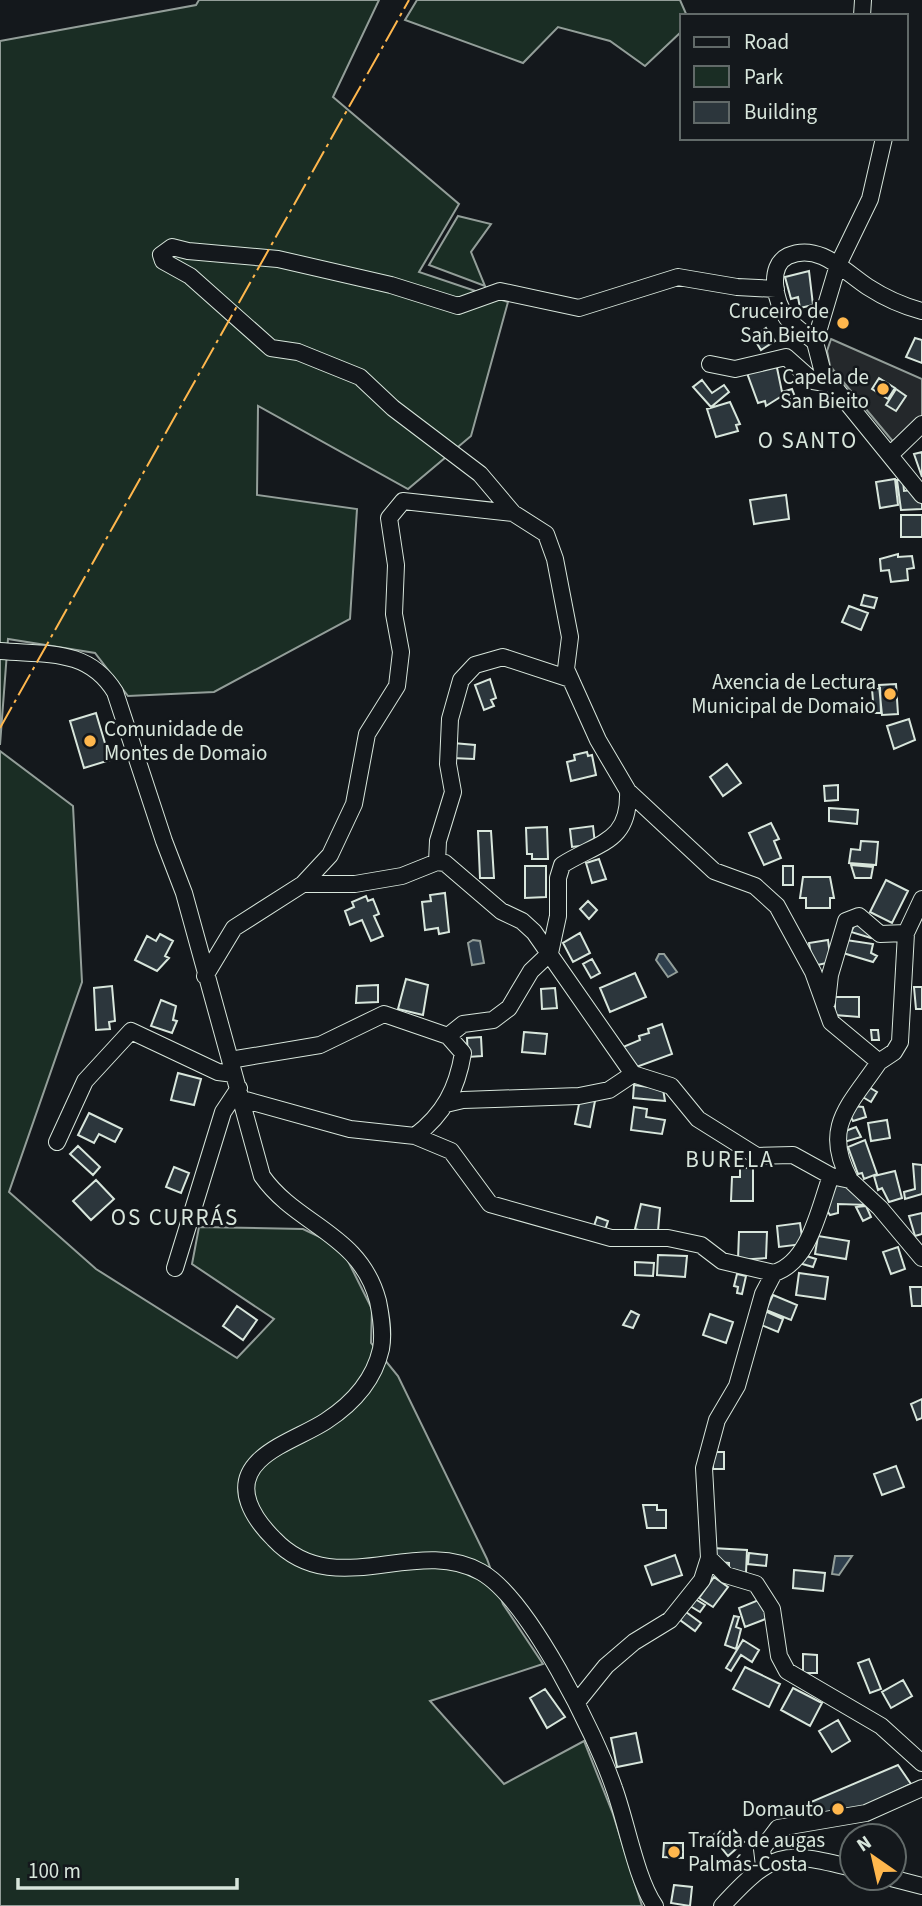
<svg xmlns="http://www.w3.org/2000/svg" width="922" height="1906" font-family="'Source Sans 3',sans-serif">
  <rect width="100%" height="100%" fill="#14181c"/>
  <path fill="#1a2d24" stroke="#939e99" stroke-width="2" d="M199,0h180l-46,97 126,107 -40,68 89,30 -37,134 -63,53 -150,-83 -1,89 100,14 -7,110 -136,73 -86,4 -33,-43 -87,-14 -8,106v-704l196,-36z
    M417,0h263l7,16h-5v15l-37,35 -35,-25 -52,-14 -35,36 -118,-43z
    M458,216l33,8 -20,28 14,34 -56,-21z
    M0,751l73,55 9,176 -73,210 87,77 141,89 37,-39 -82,-55 7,-37 104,2 38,18 31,62 -1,34 27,33 89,183 16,45 40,60 -113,37 74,83 80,-43 29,73 29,92h-642z"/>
  <path fill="#24282b" stroke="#939e99" stroke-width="2" d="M831,339l91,40v39l-27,26 -65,-78 -3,-15z"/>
  <path fill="#2f3f4d" stroke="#939e99" stroke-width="2" d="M473,940l7,1 4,22 -12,2 -4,-22z
    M659,954h5l13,18 -9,5 -12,-17z
    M835,1556h17l-13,19 -7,-1z"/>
  <path fill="#2c363c" stroke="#d8e6dc" stroke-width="2" d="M809,271l4,34 -13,3 -2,-11 -7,2 -6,-22z
    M766,328l9,13 -14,9 -8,-13z
    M915,338l7,2v23l-16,-6z
    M776,363l6,29 10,-3 3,8 -11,4 -2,-5 -16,10 -1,-5 -7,2 -11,-30z
    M879,378l16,10 -7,11 -16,-10z
    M702,380l10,13 12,-8 5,7 -18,15 -18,-20z
    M896,389l10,7 -10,15 -10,-6z
    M730,402l10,22 -4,1 2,6 -22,6 -9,-28z
    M922,452v25l-8,-23z
    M895,479l3,26 -18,3 -4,-26z
    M897,480h6l1,11 8,-1 10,13v6l-21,1z
    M786,495l3,24 -35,5 -4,-24z
    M901,515h21v22h-21z
    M898,554v3l14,-1 2,12 -7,1 1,11 -17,2 -2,-12 -8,1 -1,-12z
    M864,595l13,3 -3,10 -13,-3z
    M849,606l19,7 -7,17 -19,-8z
    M490,679l6,19 -5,2 3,6 -10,4 -9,-25z
    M896,684l2,30 -16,1 -3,-30z
    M880,688l1,25h-7l-2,-24z
    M96,713l14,47 -26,8 -14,-47z
    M909,719l6,21 -21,9 -7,-23z
    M453,743l22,2 -1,14 -22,-1z
    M587,752l1,4 4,-1 4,20 -25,6 -4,-19 8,-2 -1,-5z
    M727,764l14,19 -18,13 -13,-19z
    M838,785v15l-13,1 -1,-15z
    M829,808l29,2 -1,14 -28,-3z
    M771,823l8,16 -5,2 7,17 -17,7 -15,-32z
    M593,826l2,18 -23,3 -2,-18z
    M547,827l1,32h-16v-5h-5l-1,-26z
    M478,831h13l3,47h-14z
    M861,841l17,1 -2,23 -27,-2 2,-14 9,1z
    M599,859l7,20 -14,4 -6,-20z
    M851,865l22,2 -2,11h-16z
    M525,866h21v31l-21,1z
    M783,866h10v19h-10z
    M803,877h27l4,21h-4v10h-24v-10h-6z
    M886,880l22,11 -16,32 -22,-11z
    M445,893l4,39 -10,2 -1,-6 -13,2 -3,-28 9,-1 -1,-6z
    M366,896l2,5 5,-2 6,15 -5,2 9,20 -12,5 -9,-21 -12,5 -5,-14 9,-4 -2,-5z
    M588,901l9,9 -8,9 -9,-10z
    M855,924l18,8 -2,6 -20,-6z
    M580,933l10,20 -17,9 -10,-19z
    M160,934l13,7 -8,15 4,2 -12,13 -22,-11 12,-24 9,5z
    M828,940l3,22 -18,4 -4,-23z
    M846,940l27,4 -2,9 6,3 -4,6 -30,-9z
    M592,959l8,14 -9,5 -8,-14z
    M635,973l11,24 -36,15 -10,-24z
    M406,979l22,6 -5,30 -25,-6z
    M378,985v17l-22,1 1,-17z
    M112,986l3,35 -6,1 1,7 -14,1 -2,-42z
    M914,987h8v22h-6z
    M555,988l2,20 -15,1 -1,-20z
    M835,997h24v20l-24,-2z
    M161,1000l15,6 -3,14 4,1 -5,12 -21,-7z
    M662,1024l10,30 -41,15 -8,-22 17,-7 -1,-4 10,-3 -1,-4z
    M871,1030h7l1,10h-7z
    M524,1032l23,2 -2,20 -23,-2z
    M481,1037l1,19 -14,1 -1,-19z
    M178,1073l23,6 -7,26 -23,-5z
    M634,1085l29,4 2,12 -32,-3z
    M867,1086l10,6 -6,10 -10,-6z
    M580,1099l15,2 -5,26 -15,-3z
    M853,1106l10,1 3,10 -13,4 -5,-9z
    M634,1107l13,2 -1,8 19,3 -3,14 -31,-4z
    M89,1113l33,16 -7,13 -16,-8 -5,9 -16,-8z
    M887,1120l3,18 -19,3 -3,-18z
    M856,1127l5,10 -20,6 -1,-10z
    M865,1140l12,34 -13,5 -2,-6 -4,1 -10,-27z
    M78,1146l22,21 -7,8 -23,-21z
    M913,1164l9,1v29l-17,5 -1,-7 11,-3z
    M174,1167l15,6 -8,20 -15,-6z
    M740,1168h13v33h-22l1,-24h8z
    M895,1171l7,27 -13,4 -7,-14 -4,2 -4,-14z
    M96,1180l18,19 -23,21 -18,-19z
    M833,1182l20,5 15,18 -30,-1v9l-8,2 -4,-6z
    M641,1204l19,4 -2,23 -4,3 -19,-5z
    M866,1206l5,11 -8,4 -7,-14z
    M922,1213v21l-7,2 -6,-20z
    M597,1217l11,4 -4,12 -11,-4z
    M800,1223l3,21 -24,3 -2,-21z
    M739,1232h28l-1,26 -28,2z
    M818,1236l31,5 -3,18 -31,-5z
    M898,1247l7,22 -14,5 -8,-22z
    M658,1255l29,1 -2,21 -28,-2z
    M803,1255l13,4 -3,8 -14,-4z
    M635,1262l19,1 -1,13 -18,-1z
    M799,1273l29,4 -3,22 -29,-4z
    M737,1274l9,2 -4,18 -5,-1 1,-6 -4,-1z
    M910,1287h12v19h-10z
    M773,1295l24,10 -6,15 -25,-10z
    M237,1306l20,14 -14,20 -20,-14z
    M631,1311l8,4 -6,13 -10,-3z
    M765,1311l18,8 -5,13 -19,-8z
    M710,1314l23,8 -7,21 -23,-8z
    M922,1399v19l-5,2 -6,-16z
    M713,1452h11v17h-11z
    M896,1466l8,21 -22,8 -8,-21z
    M643,1505h14v5h9v18h-19z
    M712,1548l35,2 -1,23h-17v-10l-11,-1z
    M749,1553l18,2 -1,11 -18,-2z
    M675,1555l7,20 -30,10 -7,-19z
    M794,1570l31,3 -2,18 -30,-3z
    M714,1577l14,10 -15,20 -14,-9z
    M695,1599l10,6 -5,7 -10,-6z
    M761,1599l7,19 -23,9 -6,-19z
    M686,1612l15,11 -6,8 -15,-11z
    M734,1616l5,1 -3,10 5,2 -5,20 -11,-4z
    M743,1640l16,10 -7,12 -11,-7 -10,16 -5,-3z
    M803,1654l14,1v18h-14z
    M869,1659l12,30 -11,4 -12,-30z
    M745,1667l35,17 -11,23 -36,-18z
    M903,1680l9,16 -21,12 -9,-16z
    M793,1688l29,15 -12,23 -29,-16z
    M545,1689l20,28 -18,11 -17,-30z
    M838,1720l12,21 -18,11 -13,-21z
    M636,1733l6,29 -25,5 -6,-29z
    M898,1765l13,19 -52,25 -45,5 -3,-12z
    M720,1830l6,7 8,-7 10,12 -16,14 -16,-20z
    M664,1843h19v15l-20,-1z
    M674,1885l18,2 -2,19 -19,-3z"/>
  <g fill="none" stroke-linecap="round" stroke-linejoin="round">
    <defs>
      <path id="minor" d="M862,16l1,-16
        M884,138l-14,61 -32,66 -23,77 8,31 99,122
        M815,342c-9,-8 -21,-15 -28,-24 -12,-16 -20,-52 1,-62 31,-14 57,16 80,31 17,11 35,19 54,24
        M710,364l25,5 51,-12 27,24 18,3
        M890,455l32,-31
        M513,513l-33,-39 -87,-66 -33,-31 -62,-25 -27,-4 -81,-72 -27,-15 -2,-6 11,-8 16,4 90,8 113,26 67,21 42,-15 79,17 99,-31 59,10 39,2
        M0,651c46,4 88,-3 115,41l49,149 20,52 78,283c35,50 98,57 116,125 3,15 6,32 3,48 -7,31 -29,55 -55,72 -30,20 -94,35 -77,82 5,14 15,26 25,36 60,64 141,-4 207,33 48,27 115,163 133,216 12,32 22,91 41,118
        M437,862l1,-21 15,-49 -5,-28 2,-45 11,-39 14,-15 28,-8 67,22
        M303,884l27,-29 24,-51 13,-70 30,-48 4,-34 -7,-38 2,-49 -7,-47 14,-17 110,12 33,21 9,25 15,78 -4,32 32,71 30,51 86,80 41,15 22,20 36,66 18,50 48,40 15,-10 6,-10 6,-109 16,-34
        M205,976l29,-48 69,-44h52l47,-8 35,-14 8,1 56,48 21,10 12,11 99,142 38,12 27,33 59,37 36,-1 38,21 19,4 30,28 42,50
        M827,1002l3,-27 16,-54 13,-5 21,18 26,-1
        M230,1060l90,-15 64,-31 64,22 15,-12 30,-4 16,-12 22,-37 19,-18 8,-37v-38l4,-13c36,-23 68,-22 66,-74
        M242,1099l108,30 65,7c29,-22 42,-47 48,-83l-15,-17
        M446,1104l17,-4 116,-4 30,-6 24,-16
        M415,1136l36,15 39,53 121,34h57l33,7 21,16 52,12
        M57,1142l28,-61 46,-50 87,41 16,2
        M850,1180c-29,-53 0,-75 29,-118
        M175,1268l48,-156 16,-24
        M709,1558l17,17 30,9 16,25 7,47 8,15 94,55 41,37
        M577,1702l29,-36 28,-24 36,-22 32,-40 7,-22 -5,-90 13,-48 20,-34 26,-92 11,-21c36,-11 45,-65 57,-97
        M764,1866l-2,-17 16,-21 88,-15 56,-25
        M891,1878l31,8
        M722,1906c50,-54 60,-56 130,-38"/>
    </defs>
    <use href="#minor" stroke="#d8e6dc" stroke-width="18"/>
    <use href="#minor" stroke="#14181c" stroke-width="16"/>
    <path stroke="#ffb74d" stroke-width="2" stroke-dasharray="24 5 3.5 5" stroke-linecap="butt" d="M0,728l409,-728"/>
  </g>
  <g fill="#ffb74d" stroke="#14181c" stroke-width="2.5">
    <circle cx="843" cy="323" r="7"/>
    <circle cx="883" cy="389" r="7"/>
    <circle cx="890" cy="694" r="7"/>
    <circle cx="90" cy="741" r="7"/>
    <circle cx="838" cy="1809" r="7"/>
    <circle cx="674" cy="1852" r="7"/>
  </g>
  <g text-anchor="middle" stroke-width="5" stroke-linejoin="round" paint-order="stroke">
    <g font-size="21" fill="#d8e6dc" stroke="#14181c" text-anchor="end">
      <text x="829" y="318">Cruceiro de<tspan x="829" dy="24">San Bieito</tspan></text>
      <text x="869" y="384">Capela de<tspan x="869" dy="24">San Bieito</tspan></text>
      <text x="876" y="689">Axencia de Lectura<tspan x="876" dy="24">Municipal de Domaio</tspan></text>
      <text x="104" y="736" text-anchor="start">Comunidade de<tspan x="104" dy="24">Montes de Domaio</tspan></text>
      <text x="824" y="1816">Domauto</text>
      <text x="688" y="1847" text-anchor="start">Traída de augas<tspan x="688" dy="24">Palmás-Costa</tspan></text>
    </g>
    <g font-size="23" letter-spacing="2" fill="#d8e6dc" stroke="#14181c">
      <text x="808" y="448">O SANTO</text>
      <text x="730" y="1167">BURELA</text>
      <text x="175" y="1225">OS CURRÁS</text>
    </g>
  </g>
  <rect x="680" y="14" width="228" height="126" fill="#14181c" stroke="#626a69" stroke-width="2"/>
  <rect x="694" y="37" width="35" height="10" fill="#14181c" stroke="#626a69" stroke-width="2"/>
  <text x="744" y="49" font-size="21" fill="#d8e6dc">Road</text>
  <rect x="694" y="66" width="35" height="21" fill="#1a2d24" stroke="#626a69" stroke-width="2"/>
  <text x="744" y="84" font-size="21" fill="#d8e6dc">Park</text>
  <rect x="694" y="102" width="35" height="21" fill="#2c363c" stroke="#626a69" stroke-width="2"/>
  <text x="744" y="119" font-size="21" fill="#d8e6dc">Building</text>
  <g transform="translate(873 1857) rotate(326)"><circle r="33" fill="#14181c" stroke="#626a69" stroke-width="2"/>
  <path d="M0-5L12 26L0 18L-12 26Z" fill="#ffb74d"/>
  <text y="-10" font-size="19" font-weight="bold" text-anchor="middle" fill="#d8e6dc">N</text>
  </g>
  <path d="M18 1878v10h219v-10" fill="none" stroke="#d8e6dc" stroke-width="3.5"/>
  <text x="28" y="1878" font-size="21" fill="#d8e6dc" stroke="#14181c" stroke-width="5" paint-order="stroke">100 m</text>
</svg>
